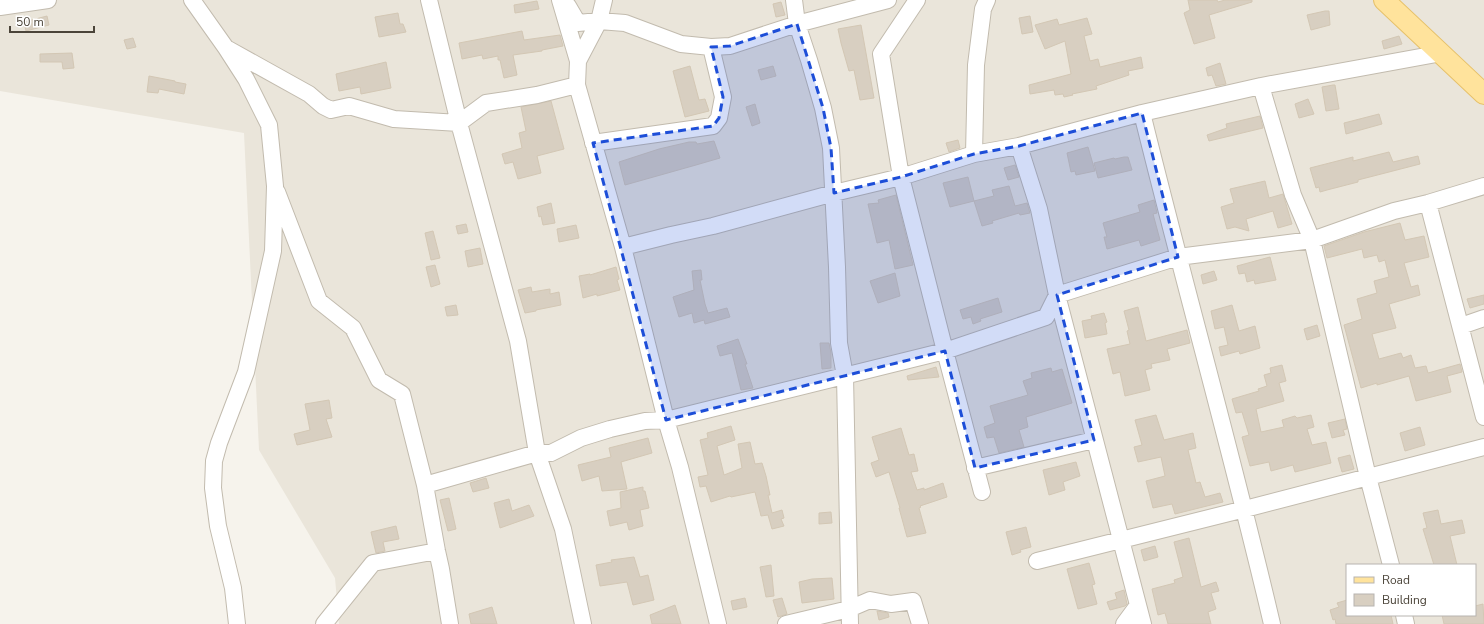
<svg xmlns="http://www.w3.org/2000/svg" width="1484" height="624" font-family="'Nunito Sans',sans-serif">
  <rect width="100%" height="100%" fill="#f6f3ec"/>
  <path fill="#eae5da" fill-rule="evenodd" d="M0,0h1484v624h-1145l-4,-46 -76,-128 -15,-317 -244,-42zM1347,565h128v50h-128z"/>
  <path fill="#d8cfc1" stroke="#d3c7b4" d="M1188,0h29l1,2 7,-2h27v2l-43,13 6,23 -21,6 -10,-31 6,-3z
    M537,1l2,8 -24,4 -1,-8z
    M781,2l4,13 -9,2 -3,-13z
    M1325,11h4l1,14 -19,5 -4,-15z
    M398,13l2,11h3l3,8 -27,5 -4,-20z
    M47,16l2,9 -23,6 -2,-9z
    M1030,16l3,16 -11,2 -3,-16z
    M1087,18l5,16 -8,2 6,25 8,-2 2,8 41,-10 2,11 -15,3 1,4 -33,11 1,3 -25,5 1,1 -9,2 -1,-3 -8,1 -1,-5 -24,4 -1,-9 42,-11 -6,-33 -20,8 -10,-24 22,-6 2,6z
    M861,25l13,73 -14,2 -6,-30 -5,1 -8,-28 -3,-14z
    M522,31l2,9 36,-5 3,11 -21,4v1l-29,4 4,20 -13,3 -4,-18h-2v-4l-15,3 -1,-4 -20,4 -3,-16z
    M1399,36l3,8 -18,5 -2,-8z
    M133,38l3,9 -9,2 -3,-9z
    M72,53l2,15 -11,1 -1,-7h-22v-8z
    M386,62l5,26 -30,6 -1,-7 -21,4 -3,-17z
    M1220,63l6,21 -10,2 -4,-11 -4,1 -2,-8z
    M690,66l9,34 6,-1 4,12 -24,6 -12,-46z
    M773,66l3,10 -15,4 -3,-10z
    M149,76l26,5v1l11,2 -2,10 -25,-5 -1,4 -11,-1z
    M1333,85h2l4,24 -13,2 -4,-24z
    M1308,99l6,15 -15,4 -4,-14z
    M551,101l13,48 -27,7 4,17 -23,6 -5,-17 -8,2 -3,-10 20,-6 -3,-15 7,-2 -5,-24z
    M755,104l5,19 -8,3 -6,-19z
    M1379,114l3,10 -36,10 -2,-11z
    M1260,116l3,12 -54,13 -2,-6 20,-7 -1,-4z
    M958,140l2,8 -11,4 -3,-9z
    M714,141l6,17 -24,7 -71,20 -6,-23 40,-13 30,-7h7l1,2z
    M1088,147l7,24 -19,4 -1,-4 -4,1 -4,-19z
    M1389,152l4,10 25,-6 2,8 -62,16v2l-31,8 -7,2 -1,-5 -3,1 -6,-20 43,-11v4z
    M1124,157h4l4,13 -34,8 -4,-15 20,-5 1,1z
    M1015,165l4,12 -11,3 -4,-12z
    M968,177l6,24 -24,6 -7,-24z
    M1265,181l4,17 14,-4 9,30 -14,4 -5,-17 -27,8 3,12 -14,-4 -8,2 -6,-22 13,-4 -4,-14z
    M1009,186l6,20 12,-3 3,10 -10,2 -1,-2 -27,8 1,2 -11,3 -8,-25 20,-5 -2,-6z
    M896,195l17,70 -18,4 -6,-29 -12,3 -9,-39 11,-1 -1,-3z
    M1154,200l3,13 -4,1 7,26 -19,6 -2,-6 -32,9 -3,-12h3l-4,-14 37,-11 -2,-7z
    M551,203l4,20 -12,2 -2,-9 -2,1 -2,-10z
    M1400,223l5,17 19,-4 5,21 -25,6 7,24 7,-2 2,10 -31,9 7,24 -24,6 7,25 22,-6 2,5 8,-3 4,13 11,-2 2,7 32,-9 2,8 -15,4 4,16 -35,9 -7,-25 -32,9v-2l-16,5 -17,-63 18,-6 -5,-20 20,-6 -3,-12 15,-4 -4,-17 -6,2 -2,-7 -13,3 -2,-9 -35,9 -3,-12 40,-14z
    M466,224l2,8 -10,2 -2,-8z
    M576,225l3,13 -20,4 -2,-13z
    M433,231l7,27 -9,2 -6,-27z
    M480,248l3,16 -15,3 -3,-16z
    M1270,257l6,23 -21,4 -1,-4 -7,2 -2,-9 -6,1 -2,-8z
    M435,265l5,19 -9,3 -5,-20z
    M616,267l3,12 -2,1 3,10 -23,6v-2l-14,4 -4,-22 11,-2v1z
    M701,270l1,10h-2l5,24 3,9 19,-5 3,9 -25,7 -1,-4 -10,3 -2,-10 -13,4 -6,-20 21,-7 -2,-19z
    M1214,271l3,9 -14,4 -2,-9z
    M895,273l5,23 -22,7 -8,-22z
    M531,287l1,5 18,-3v5l9,-2 2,13 -25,5v1l-11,2 -7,-23z
    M1484,295v9l-14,4 -3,-9z
    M998,298l4,14 -22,7 1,2 -8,3 -2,-7 -8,2 -3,-9z
    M456,305l2,10 -11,1 -2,-9z
    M1232,305l7,26 16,-5 5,22 -20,6 -1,-3 -18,5 -2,-9 9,-2 -4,-18 -9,2 -4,-18z
    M1138,307l8,34 41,-11 3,13 -23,6 3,11 -19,4 1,4 -7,2 5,20 -25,6 -5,-24 -7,2 -6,-25 23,-5 -3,-13 2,-1 -5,-19z
    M1104,313l3,9 -2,1 2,11 -22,4 -3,-17 10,-2 -1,-3z
    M1317,325l3,11 -13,4 -3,-11z
    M738,339l9,25h-2l8,24 -12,2 -9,-37 -12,3 -3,-10z
    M820,343h9l2,10v15l-9,1z
    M1282,365l4,16 -7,2 5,18 -28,8 5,23 23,-5 -2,-7 13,-4 2,2 14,-3 3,12 -7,2 5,16 14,-3 5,21 -36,9 -2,-7 -22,6 -2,-9 -19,4 -8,-29 7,-2 -7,-23 -6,1 -4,-14 27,-8 -1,-2 9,-3 -3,-11 7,-2 -1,-5z
    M936,367l3,10 -31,3 -1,-4z
    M1051,368l1,4 10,-3 10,34 -46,14 2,10 -9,3 5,17 -25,6 -5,-16 -7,1 -3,-11 11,-4 -5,-17 38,-11 -5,-14 9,-3 -1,-5z
    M329,400l3,18 -6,1 6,18 -35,8 -3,-11 16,-4 -5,-26z
    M1156,415l8,25 29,-7 3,15 -8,2 8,33 4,-1 5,15 15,-4 3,9 -48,12 -3,-10 -19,4 -7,-27 19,-5 -4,-19 -23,5 -4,-15 8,-2 -7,-25z
    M1345,419l2,10 -4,1 2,5 -13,3 -4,-15z
    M731,426l4,14 -18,6 7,29 18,-7 -4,-24 12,-2 5,22 7,-1 4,13 4,19h-2l4,18 10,-3 2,8 -3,1 3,7 -12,3 -4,-14 -7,1 -6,-24 -24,5 -1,-1 -19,6 -5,-16 -6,1 -2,-10 10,-2 -8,-35 8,-2 -1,-5z
    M1420,427l5,18 -20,6 -5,-18z
    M901,428l8,27 5,-1 4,17 -7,1 6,18 7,-2v2l19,-7 4,14 -27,9 1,1 -2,1 7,25 -19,4 -8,-29h1l-11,-36 -13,5 -5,-14 8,-3 -7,-23z
    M648,438l4,15 -31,9 6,27 -25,2 -3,-15 -17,5 -4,-16 33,-8 -2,-9z
    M1350,455l4,14 -12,3 -4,-14z
    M1076,462l4,14 -17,6 2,8 -16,5 -6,-25z
    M486,478l3,10 -16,4 -3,-9z
    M643,487v4h2l4,17 -9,2 3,16 -14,4 -2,-8 -17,4 -3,-15 14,-3 -1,-16z
    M449,498l7,31 -8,2 -8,-31z
    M509,499l3,12 17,-6 5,11 -34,12 -6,-25z
    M1438,510l3,14 21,-4 3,13 -15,3 7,29h-23l-11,-36 4,-1 -4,-15z
    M831,512l1,11 -13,1v-11z
    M396,526l3,13 -16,3 2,9 -9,2 -5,-21z
    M1026,527l5,20 -11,3 1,2 -9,3 -6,-23z
    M1189,538l12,49 15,-5 3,9 -8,2 5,16 -8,3 3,12h-43l-3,-11 -7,2 -6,-26 23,-6 -1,-3 9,-3 -9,-35z
    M1155,546l3,11 -14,4 -3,-11z
    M634,557l6,20 8,-2 6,25 -21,5 -6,-23 -27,4 -4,-21 16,-3 -1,-2z
    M1089,563l6,21 -3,1 5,19 -19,5 -11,-40z
    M771,565l3,31 -8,1 -6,-30z
    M832,578l2,21 -32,4 -3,-21 13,-3z
    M1124,590l3,14 -2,2 -15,4 -3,-8 10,-3 -2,-6z
    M745,598l2,9 -14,3 -2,-9z
    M782,598l5,16 -9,3 -5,-17z
    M1347,600v15h44l2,9h-57l-1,-5 -2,1 -3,-10 9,-3 -2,-4z
    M1483,604l1,20h-40l-2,-9h33v-9z
    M675,605l6,19h-29l-2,-9z
    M492,607l5,17h-26l-2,-10z
    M877,611l11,2 1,4 -10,3z"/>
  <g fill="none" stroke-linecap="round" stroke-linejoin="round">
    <defs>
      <path id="minor" d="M192,0l34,48 20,31 23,46 6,61 -2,65 -27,121 -27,71 -5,18 -1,27 5,38 15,62 4,36
        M429,0l30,123 59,218 19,112 26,76 20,95
        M560,0l18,61 -1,24 46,162 43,173 14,47 38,157
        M794,0l3,24 12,36 14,48 8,40 6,119 2,76 6,33 5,248
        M917,0l-36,54 20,123 44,174 37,141
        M568,6l10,17 21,-2 26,2 56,21 30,3 19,-1 67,-22 91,-24
        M0,7l48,-7
        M228,49l81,45 14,12 8,4 18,-4 45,13 65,4 27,-20 51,-8 40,-10
        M578,61l21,-40 5,-21
        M1261,86l32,109 19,45 56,237 23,88
        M1142,113c42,171 90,340 130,511
        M593,143l120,-17 6,-8 4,-21 -12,-50
        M1019,146l20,63 18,86 86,329
        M974,154l2,-89 7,-56 4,-9
        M277,192l42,109 34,27 26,52 23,14 23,91 12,66 4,18 9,55
        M1428,203l56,214
        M623,247l48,-12 42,-9 121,-33 67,-16 73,-23 45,-8 123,-33 119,-27 181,-33
        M1461,326l23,-8
        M975,468l119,-28
        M425,485l112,-32h14l30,-15 29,-9 35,-8 21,-1 279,-69 101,-34 11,-22 121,-38 134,-17 82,-29 34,-8 56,-17
        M1037,561l208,-52 239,-62
        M1404,615l2,9
        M324,624l49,-61 64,-12
        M786,624l63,-15 21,-9 21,4 22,-3 7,23
        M1124,624l14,-19"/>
      <path id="major" d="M1384,0l100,94"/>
    </defs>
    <use href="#minor" stroke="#c2bbae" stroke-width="18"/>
    <use href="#major" stroke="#e6c16a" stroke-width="22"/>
    <use href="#minor" stroke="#fff" stroke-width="16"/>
    <use href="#major" stroke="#ffe39c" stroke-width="20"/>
  </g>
  <path fill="#1d4ed8" fill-opacity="0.2" stroke="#1d4ed8" stroke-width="3" stroke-dasharray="8 5" stroke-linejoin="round" d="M797,24l26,84 8,40 3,45 67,-16 73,-23 45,-8 123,-33 36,144 -121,38 37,145 -119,28 -30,-117 -279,69 -73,-277 120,-17 6,-8 4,-21 -12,-50 19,-1z"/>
  <rect x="1346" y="564" width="130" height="52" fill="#ffffff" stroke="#b7b4b0"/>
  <rect x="1354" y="577" width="20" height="6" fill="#ffe39c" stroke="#b7b4b0"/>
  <text x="1382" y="584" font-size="12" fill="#4b4439">Road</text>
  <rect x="1354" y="594" width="20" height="12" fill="#d8cfc1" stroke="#b7b4b0"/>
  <text x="1382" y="604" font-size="12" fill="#4b4439">Building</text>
  <path d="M10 26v6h84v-6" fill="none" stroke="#4b4439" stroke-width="2"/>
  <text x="16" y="26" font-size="12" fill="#4b4439" stroke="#ffffff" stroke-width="3" paint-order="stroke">50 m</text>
</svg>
